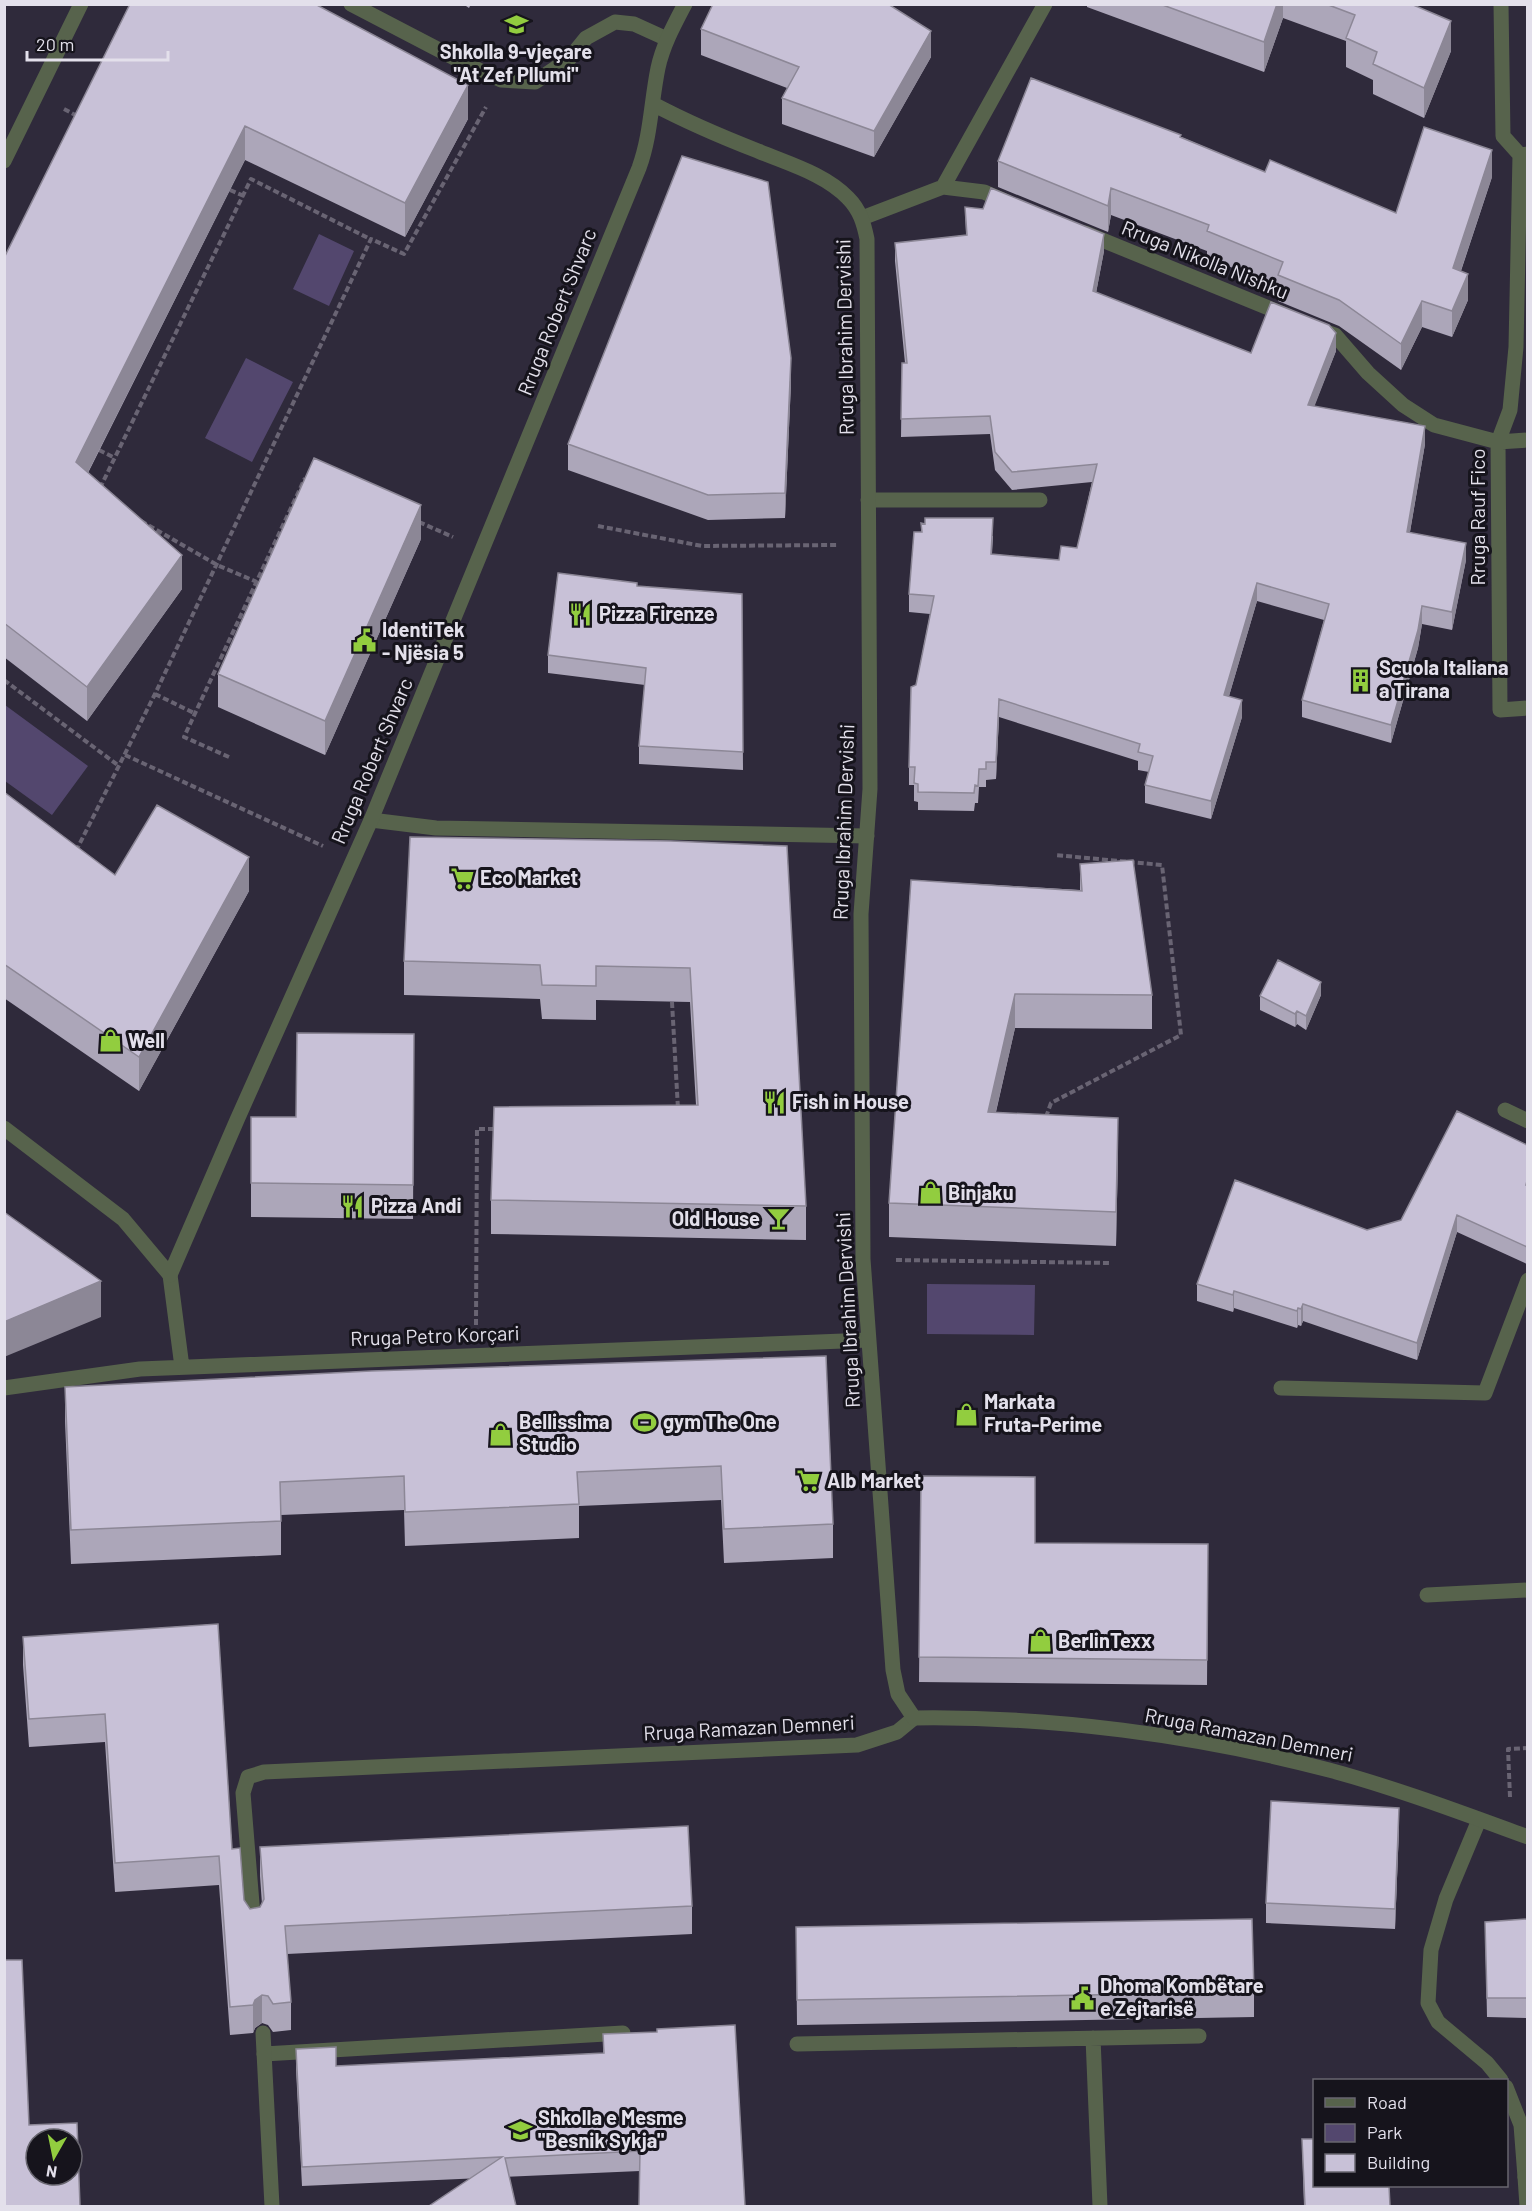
<svg xmlns="http://www.w3.org/2000/svg" width="1532" height="2211" font-family="Barlow,sans-serif">
  <rect width="100%" height="100%" fill="#2f2a3b"/>
  <path fill="#53476e" d="M319,234l35,17 -25,55 -36,-17z
    M246,358l47,24 -41,80 -47,-24z
    M5,705l83,61 -36,49 -47,-34z
    M927,1284l108,1 -1,50 -107,-1z"/>
  <g fill="none" stroke-linecap="round" stroke-linejoin="round">
    <path stroke="#696473" stroke-width="4" stroke-dasharray="6 3" stroke-linecap="butt" d="M64,109l15,8
      M230,190l14,6
      M99,450l16,8
      M100,488l151,-309 121,61
      M141,521l76,44 40,17
      M419,522l34,15
      M598,526l104,20 136,-1
      M4,680l115,86
      M155,694l41,20
      M125,755l198,91
      M229,757l-45,-20 121,-259
      M76,851l79,-157 216,-455 33,15 82,-147
      M672,1002l6,107
      M1046,1117l5,-14 130,-68 -19,-170 -107,-10
      M896,1260l213,3
      M476,1325l1,-196h19
      M1510,1797l-2,-48 20,-1"/>
    <path stroke="#57634c" stroke-width="15" d="M868,500h172
      M1281,1388l204,5 43,-113
      M1427,1595l101,-5
      M1479,1820l-33,79 -15,51 -3,53 10,19 49,41 14,17
      M1093,2038l7,168
      M797,2044l402,-8
      M264,2054l359,-21
      M1506,2087l15,38 4,52"/>
    <path stroke="#57634c" stroke-width="15" d="M351,4l117,61 33,15 34,2 34,-23 17,-21 29,-16 19,2 33,15
      M1501,4l2,132 17,19 8,-1
      M1520,155l-4,192 -6,63 -12,32 2,268 28,-2
      M4,161l77,-157
      M943,187l41,5 23,10
      M862,218l81,-31 102,-183
      M1085,233l203,83
      M1318,329l17,6 33,38 35,32 31,20 64,17 30,-2
      M371,820l65,8 431,8
      M1505,1110l23,11
      M170,1275l12,92
      M4,1388l136,-19 728,-29
      M254,1928l-11,-135 5,-16 16,-5 593,-27 40,-13 17,-14
      M263,2033l9,173
      M1527,2206l-2,-29h3"/>
    <path stroke="#57634c" stroke-width="15" d="M653,104c34,18 69,33 105,47 31,13 67,23 90,47 12,12 16,26 19,41l3,550 -9,125 2,345 30,411 5,24 16,24c136,-2 282,17 415,52 67,18 133,43 199,67
      M4,1128l119,91 47,56 67,-155 134,-300 268,-652c12,-33 12,-66 19,-100 5,-23 16,-43 27,-64"/>
  </g>
  <path fill="#aca6b9" d="M130,4l338,115 -63,118 -160,-77 -157,313 94,116 -95,132 -83,-64v-399z
    M463,4h8l-2,4z
    M1087,4h324l40,47 -27,67 -51,-24v-14l-27,-13v-26l-63,-23 -19,54 -177,-65z
    M701,29l230,28 -57,100 -92,-33v-26l5,-10 -86,-33z
    M1181,137l84,35 131,41 96,-36 -31,94 7,29 -16,37 -30,-10 -21,43 -62,-44 -61,-25v-14l-71,-30v-6l-96,-36 -3,17 -110,-45v-26z
    M965,207l139,44 -8,42 155,60 85,-2 -22,55 111,38 -15,88 56,28 -14,70 -30,-6 -4,24 -27,95 -89,-26v-17l22,-80 -67,-19 -28,95 13,21 -31,102 -66,-16v-18l4,-13 -11,-2v-9l-139,-44 -3,62 -10,1v7h-7l-1,16h-3l-1,8 -56,-1v-8l-4,-1v-16h-5v-18l7,-82 14,-71 -21,-2v-18l12,-62v-9l72,13 -1,18 67,6 18,-12 15,-66 -80,8 -17,-20 -5,-36 -89,3 1,-74h3l-10,-102v-18l71,-8z
    M791,383l-6,135 -77,2 -140,-50v-26z
    M421,539l-96,216 -107,-48v-33z
    M637,586l105,8 1,176 -104,-6v-18l6,-61 -97,-12v-18z
    M4,792l111,83 134,16 -110,200 -135,-93z
    M671,841l135,365v34l-315,-6v-34l205,-95 -6,-103 -94,-2v20l-54,-1 -2,-20 -136,-4v-34z
    M1080,864l72,131v34l-137,-1 -19,84 122,40 -2,94 -227,-9v-34l22,-323 169,10z
    M1321,995l-15,35 -9,-6 -2,3 -35,-17v-14z
    M414,1034l-1,185 -162,-2v-100h45z
    M1527,1145v119l-70,-32 -40,128 -114,-39 -2,5 -3,-1 -1,3 -63,-20 -1,4 -36,-11v-17l204,-64z
    M826,1356l7,168v34l-109,5 -3,-63 -142,6v32l-174,8 -1,-36 -123,5v40l-210,9 -6,-143v-34z
    M921,1476l114,67 173,1 -1,141 -288,-3z
    M218,1624l14,225 12,51 6,9 10,-2 2,-3 -2,-28v-29l432,59v28l-405,20 4,48v28l-18,2 -5,-7 -6,-2 -7,5 -2,5 -23,2 -11,-150 -104,7 -10,-150 -76,5 -6,-82v-28z
    M1399,1828l-4,101 -129,-6v-20z
    M1527,1919v99l-40,-1 -2,-95z
    M796,1927l458,65v25l-457,8z
    M657,2032l-17,139 -338,15 -6,-117v-20l40,17 267,-12v-20z
    M1302,2139l88,67h-86z"/>
  <path fill="#8c8796" d="M1277,4h6v14l-19,54v-30z
    M1451,21v30l-27,67v-30z
    M931,31v26l-57,100v-26z
    M468,85v34l-63,118v-34z
    M245,126v34l-169,336v-34z
    M1492,150v27l-39,117v-26z
    M1111,188v27l-3,17v-26z
    M1104,234v17l-11,58v-18z
    M1468,274v26l-16,37v-26z
    M1422,301v26l-21,43v-26z
    M1336,333v18l-28,72v-18z
    M791,358v25l-6,135v-25z
    M1425,426v18l-18,105v-17z
    M421,505v34l-96,216v-34z
    M1466,543v17l-14,70v-18z
    M182,555v34l-95,132v-34z
    M1257,583v18l-33,112v-18z
    M1422,606v18l-4,24 -27,95v-18z
    M999,699v18l-3,62v-17z
    M1242,700v17l-31,102v-18z
    M249,857v34l-110,200v-34z
    M1321,982v13l-15,35v-14z
    M1015,994v34l-27,118v-34z
    M1297,1011v13l-2,3v-13z
    M1118,1118v34l-2,94v-34z
    M1457,1215v17l-40,128v-17z
    M101,1281v36l-97,40v-35z
    M1234,1291v17l-1,4v-17z
    M1303,1304v17l-2,5v-17z
    M1298,1308v17l-1,3v-17z
    M1399,1808v20l-4,101v-20z
    M262,1995v28l-7,5 -2,5v-28l2,-5z"/>
  <path fill="#c8c1d7" stroke="#8c8796" stroke-width="1.5" fill-rule="evenodd" d="M130,4h185l153,81 -63,118 -160,-77 -169,336 106,93 -95,132 -83,-64v-365z
    M713,4h175l43,27 -57,100 -92,-33 17,-31 -98,-38z
    M1160,4h117l-13,38z
    M1326,4h85l40,17 -27,67 -51,-24 4,-12 -31,-14 9,-23z
    M1031,78l150,57 -1,2 85,35 5,-12 126,53 28,-86 68,23 -39,118 15,6 -16,37 -30,-10 -21,43 -62,-44 -61,-25 5,-13 -76,-31 2,-6 -98,-37 -3,18 -110,-45z
    M682,156l86,26 23,176 -6,135 -77,2 -140,-51z
    M991,188l113,46 -11,57 158,62 20,-51 58,23 7,8 -28,72 117,21 -18,106 59,11 -14,69 -30,-6 -4,24 -27,95 -89,-25 27,-96 -72,-21 -33,112 18,5 -31,101 -66,-16 8,-29 -15,-4 2,-8 -141,-45 -3,63h-10v7h-7l-1,17 -3,-1 -1,8 -56,-1v-8l-4,-1 1,-16h-6l2,-80 5,-2 18,-89 -25,-2 5,-62h8l-1,-9 4,1v-6h68l-2,36 68,6 2,-14 16,2 20,-84 -85,8 -17,-20 -5,-36 -89,3 1,-56h5l-12,-120 72,-8 -2,-28 18,2z
    M314,458l107,47 -96,216 -107,-47z
    M558,573l79,10v3l105,8 1,158 -104,-6 7,-78 -98,-13z
    M4,792l111,83 42,-70 92,52 -110,200 -135,-93z
    M410,837l261,4 116,5 19,360 -315,-6 3,-93 204,-2 -8,-137 -94,-2v20l-54,-1 -2,-20 -136,-4z
    M1133,860l19,135 -137,-1 -27,118 130,6 -2,94 -227,-9 22,-323 171,11 -2,-27z
    M1278,960l43,22 -15,34 -9,-5 -2,3 -35,-18z
    M297,1033l117,1 -1,151 -162,-2v-66h45z
    M1457,1111l70,34v36l-1,4h1v62l-70,-32 -40,128 -114,-39 -2,5 -3,-1 -1,3 -63,-20 -1,4 -36,-11 38,-104 132,50 34,-10z
    M4,1212l97,69 -97,41z
    M826,1356l7,168 -109,5 -3,-63 -144,6 2,32 -174,8 -1,-36 -124,6 1,39 -210,9 -6,-143 306,-16z
    M921,1476l114,1v66l173,1 -1,116 -288,-3z
    M218,1624l14,225 8,-1 4,52 6,9 10,-2 4,-8 -4,-52 428,-21 4,80 -407,20 6,76 -18,2 -5,-8 -6,-1 -7,5 -2,5 -23,2 -11,-151 -104,7 -10,-149 -76,5 -6,-82z
    M1271,1801l128,7 -4,101 -129,-6z
    M1252,1919l2,73 -457,8 -1,-73z
    M1527,1919v79h-40l-2,-76z
    M4,1960h18l7,165 48,-2 3,83h-76zM36,2139h36v36h-36z
    M735,2025l10,181h-106l1,-55 -135,7 11,48h-87l73,-49 -200,10 -6,-118 40,-2v19l268,-13 -1,-19 54,-2v-3z
    M1302,2139h12v47h75l1,20h-85z"/>
  <defs>
    <symbol id="school-bare" viewBox="-9 -9 18 18"><path d="M0-5L7-2L0 1L-7-2ZM-4 1L0 2.5L4 1V4Q0 6-4 4Z" fill="#92cd3f" stroke="#16141c" stroke-width="2.5" paint-order="stroke"/></symbol>
    <symbol id="restaurant-bare" viewBox="-9 -9 18 18"><path d="M-5-6h1v4h1v-4h1v4h1v-4h1v5L-1.5 .5V6h-2V.5L-5-1ZM5-6V6H3V1.5H1.5Q1.5-4 5-6Z" fill="#92cd3f" stroke="#16141c" stroke-width="2.5" paint-order="stroke"/></symbol>
    <symbol id="civic-bare" viewBox="-9 -9 18 18"><path d="M-.6-6.5H3V-4.5H.6V-3L4-1V1h2V6H-6V1h2V-1L-.6-3ZM-1.2 2.5V6h2.4V2.5Z" fill="#92cd3f" stroke="#16141c" stroke-width="2.5" paint-order="stroke"/></symbol>
    <symbol id="building-bare" viewBox="-9 -9 18 18"><path d="M-4-6H4V6H1V3H-1V6H-4ZM-2.5-4.3h1.7v1.8h-1.7ZM.8-4.3h1.7v1.8H.8ZM-2.5-1h1.7V.8h-1.7ZM.8-1h1.7V.8H.8Z" fill="#92cd3f" stroke="#16141c" stroke-width="2.5" paint-order="stroke"/></symbol>
    <symbol id="supermarket-bare" viewBox="-9 -9 18 18"><path d="M-6-5.5h2.5l.6 2H6L4.5 2H-2.5L-4.4-4H-6ZM-1.5 3.2a1.3 1.3 0 1 0 .1 0ZM3 3.2a1.3 1.3 0 1 0 .1 0Z" fill="#92cd3f" stroke="#16141c" stroke-width="2.5" paint-order="stroke"/></symbol>
    <symbol id="shop-bare" viewBox="-9 -9 18 18"><path d="M-5-2.5h2.3a2.7 3.5 0 0 1 5.4 0H5L5.5 6h-11ZM-1.5-2.5h3a1.5 2.3 0 0 0-3 0Z" fill="#92cd3f" stroke="#16141c" stroke-width="2.5" paint-order="stroke"/></symbol>
    <symbol id="bar-bare" viewBox="-9 -9 18 18"><path d="M-6-5H6L.8 .8V4.5H3.5V6h-7V4.5H-.8V.8Z" fill="#92cd3f" stroke="#16141c" stroke-width="2.5" paint-order="stroke"/></symbol>
    <symbol id="stadium-bare" viewBox="-9 -9 18 18"><path d="M0-5a6.5 5 0 1 0 0 10a6.5 5 0 1 0 0-10ZM-3.5-1.8h7v3.6h-7Z" fill="#92cd3f" stroke="#16141c" stroke-width="2.5" paint-order="stroke"/></symbol>
  </defs>
  <g fill-rule="evenodd">
    <use href="#school-bare" x="500" y="8" width="33" height="33"/>
    <use href="#restaurant-bare" x="564" y="598" width="33" height="33"/>
    <use href="#civic-bare" x="348" y="624" width="33" height="33"/>
    <use href="#building-bare" x="1344" y="664" width="33" height="33"/>
    <use href="#supermarket-bare" x="446" y="862" width="33" height="33"/>
    <use href="#shop-bare" x="94" y="1024" width="33" height="33"/>
    <use href="#restaurant-bare" x="758" y="1086" width="33" height="33"/>
    <use href="#shop-bare" x="914" y="1176" width="33" height="33"/>
    <use href="#restaurant-bare" x="336" y="1190" width="33" height="33"/>
    <use href="#bar-bare" x="762" y="1202" width="33" height="33"/>
    <use href="#shop-bare" x="950" y="1398" width="33" height="33"/>
    <use href="#stadium-bare" x="628" y="1406" width="33" height="33"/>
    <use href="#shop-bare" x="484" y="1418" width="33" height="33"/>
    <use href="#supermarket-bare" x="792" y="1464" width="33" height="33"/>
    <use href="#shop-bare" x="1024" y="1624" width="33" height="33"/>
    <use href="#civic-bare" x="1066" y="1982" width="33" height="33"/>
    <use href="#school-bare" x="504" y="2114" width="33" height="33"/>
  </g>
  <g text-anchor="middle" stroke-width="6" stroke-linejoin="round" paint-order="stroke">
    <g font-size="20" font-weight="bold" fill="#e3e0eb" stroke="#16141c" text-anchor="start">
      <text x="516" y="59" text-anchor="middle">Shkolla 9-vjeçare<tspan x="516" dy="23">"At Zef Pllumi"</tspan></text>
      <text x="599" y="621">Pizza Firenze</text>
      <text x="382" y="637">IdentiTek<tspan x="382" dy="23">- Njësia 5</tspan></text>
      <text x="1379" y="675">Scuola Italiana<tspan x="1379" dy="23">a Tirana</tspan></text>
      <text x="480" y="885">Eco Market</text>
      <text x="128" y="1048">Well</text>
      <text x="792" y="1109">Fish in House</text>
      <text x="948" y="1200">Binjaku</text>
      <text x="371" y="1213">Pizza Andi</text>
      <text x="760" y="1226" text-anchor="end">Old House</text>
      <text x="984" y="1409">Markata<tspan x="984" dy="23">Fruta-Perime</tspan></text>
      <text x="519" y="1429">Bellissima<tspan x="519" dy="23">Studio</tspan></text>
      <text x="663" y="1429">gym The One</text>
      <text x="827" y="1488">Alb Market</text>
      <text x="1058" y="1648">BerlinTexx</text>
      <text x="1100" y="1993">Dhoma Kombëtare<tspan x="1100" dy="23">e Zejtarisë</tspan></text>
      <text x="538" y="2125">Shkolla e Mesme<tspan x="538" dy="23">"Besnik Sykja"</tspan></text>
    </g>
    <g font-size="20" fill="#e3e0eb" stroke="#16141c">
      <text transform="translate(1205 260) rotate(22)" y="7">Rruga Nikolla Nishku</text>
      <text transform="translate(557 312) rotate(-68)" y="7">Rruga Robert Shvarc</text>
      <text transform="translate(845 337) rotate(-91)" y="7">Rruga Ibrahim Dervishi</text>
      <text transform="translate(1478 517) rotate(-90)" y="7">Rruga Rauf Fico</text>
      <text transform="translate(372 761) rotate(-67)" y="7">Rruga Robert Shvarc</text>
      <text transform="translate(844 822) rotate(-88)" y="7">Rruga Ibrahim Dervishi</text>
      <text transform="translate(848 1310) rotate(-93)" y="7">Rruga Ibrahim Dervishi</text>
      <text transform="translate(435 1336) rotate(-2)" y="7">Rruga Petro Korçari</text>
      <text transform="translate(749 1728) rotate(-3)" y="7">Rruga Ramazan Demneri</text>
      <text transform="translate(1249 1735) rotate(11)" y="7">Rruga Ramazan Demneri</text>
    </g>
  </g>
  <rect width="1532" height="2211" fill="none" stroke="#e3e0eb" stroke-width="12"/>
  <rect x="1313" y="2079" width="195" height="108" fill="#16141c" stroke="#68666f" stroke-width="1.5"/>
  <rect x="1325" y="2098" width="30" height="9" fill="#57634c" stroke="#68666f" stroke-width="1.5"/>
  <text x="1367" y="2109" font-size="18" fill="#e3e0eb">Road</text>
  <rect x="1325" y="2124" width="30" height="18" fill="#53476e" stroke="#68666f" stroke-width="1.5"/>
  <text x="1367" y="2139" font-size="18" fill="#e3e0eb">Park</text>
  <rect x="1325" y="2154" width="30" height="18" fill="#c8c1d7" stroke="#68666f" stroke-width="1.5"/>
  <text x="1367" y="2169" font-size="18" fill="#e3e0eb">Building</text>
  <g transform="translate(54 2157) rotate(189)"><circle r="28" fill="#16141c" stroke="#68666f" stroke-width="1.5"/>
  <path d="M0-4.5L10 22L0 15L-10 22Z" fill="#92cd3f"/>
  <text y="-9" font-size="16" font-weight="bold" text-anchor="middle" fill="#e3e0eb">N</text>
  </g>
  <path d="M27 51v9h141v-9" fill="none" stroke="#e3e0eb" stroke-width="3"/>
  <text x="36" y="51" font-size="18" fill="#e3e0eb" stroke="#16141c" stroke-width="4.5" paint-order="stroke">20 m</text>
</svg>
